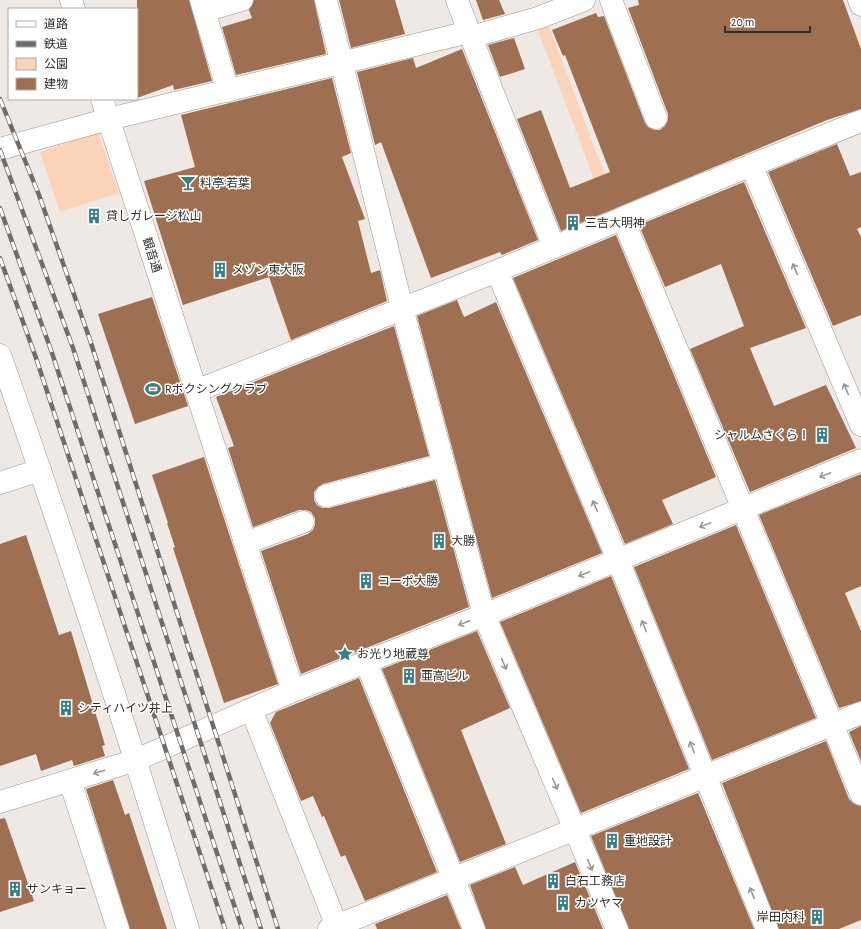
<svg xmlns="http://www.w3.org/2000/svg" width="861" height="929" font-family="'Alegreya Sans','Noto Sans JP',sans-serif">
  <rect width="100%" height="100%" fill="#eee9e5"/>
  <path fill="#fbd3b9" d="M548,24l71,188 -11,4 -71,-188z
    M98,132l21,61 -59,19 -20,-60z"/>
  <path fill="#9e6f50" d="M137,0h52l23,81 -38,9 -1,-5 -36,13z
    M254,0h60l12,54 -90,21 -14,-48 30,-9 -3,-8z
    M339,0h56l10,34 -54,14z
    M476,0h23l6,14 -22,6z
    M638,0h205l18,49v60l-34,11 -266,111 -44,-112 24,-9 29,78 40,-16 -45,-117 -2,1 -11,-26 44,-17 2,4 6,-1 41,107 3,4 6,3h6l5,-4 3,-6v-6l-40,-106 11,-3z
    M514,38l11,31 -25,8 -12,-32z
    M462,49l76,191 -36,15 -2,-3 -69,26 -50,-136 -6,3 -18,-73 56,-14 3,10z
    M332,78l19,75 -9,4 23,62 -7,2 13,52 9,-3 7,31 -96,39 -22,-63 -86,28 -39,-124 51,-14 -14,-52z
    M837,144l13,32 11,-4v55l-4,2 4,8v78l-28,11 -65,-154z
    M744,182l62,146 -56,20 7,17 17,41 52,-21 30,63 -106,44 -60,-143 54,-23 -23,-62 -56,23 -26,-62z
    M616,235l100,242 -54,23 11,24 -48,20 -112,-266z
    M152,297l36,109 -53,18 -37,-110z
    M457,300l7,17 32,-15 106,251 -110,45 -75,-282z
    M394,326l35,130 -106,28 -5,3 -4,5v8l3,5 5,3h7l106,-28 34,127 -168,67 -40,-123 47,-17 5,-4 2,-5v-7l-4,-6 -5,-2h-7l-46,17 -25,-79 6,-2 -18,-49z
    M204,457l74,227 -54,19 -51,-155 2,-1 -8,-24h1l-16,-48z
    M861,474v112l-16,7 16,38v70l-22,7 -80,-193z
    M736,525l80,193 -104,42 -78,-193z
    M26,535l33,100 12,-4 34,114 -3,1 3,10 -31,10 -2,-6 -31,11 -5,-17 -36,12v-222z
    M611,576l78,193 -108,44 -81,-191z
    M477,631l33,77 -49,22 45,114 -46,18 -78,-193z
    M359,678l78,194 -72,29 -20,-46 -4,2 -17,-41 -2,1 -9,-21 -12,5 -31,-78 6,-11z
    M861,726v35l-12,-29z
    M826,741l23,58 5,5 7,2v114l-22,9h-60l-57,-146z
    M113,780l12,35 4,-2 38,116h-37l-44,-140z
    M698,793l56,136h-125l-38,-93z
    M5,818l29,83 -34,11v-93z
    M575,862l28,67h-117l-16,-44 45,-18 8,18z
    M447,895l14,34h-84l-2,-5z"/>
  <g fill="none" stroke-linecap="round" stroke-linejoin="round">
    <defs>
      <path id="minor" d="M71,0l3,9
        M201,0l27,91
        M326,0l76,308 82,307 133,314
        M457,0l14,37
        M611,0l45,118
        M859,0l2,5
        M204,11l38,-11
        M102,99l191,592
        M0,149l109,-30 360,-87
        M751,165l110,260
        M623,219l238,575
        M554,247l-83,-210 67,-19 46,-18
        M497,271l121,289 149,369
        M196,391l301,-120 186,-78 178,-72
        M0,483l40,-13
        M326,496l118,-31
        M245,543l58,-21
        M366,662l108,267
        M251,709l87,220
        M70,781l48,148
        M0,802l136,-42 157,-69 191,-76 377,-155
        M329,929l532,-216"/>
      <path id="tertiary" d="M0,355c67,190 129,382 188,574"/>
    </defs>
    <use href="#minor" stroke="#9b9592" stroke-width="23"/>
    <use href="#tertiary" stroke="#9b9592" stroke-width="23"/>
    <use href="#minor" stroke="#fff" stroke-width="22"/>
    <use href="#tertiary" stroke="#fff" stroke-width="22"/>
    <defs>
      <path id="rail" d="M0,99l39,96 51,145 188,589
        M0,150l73,198 188,581
        M0,208l52,145 190,576
        M0,258l36,100 189,571"/>
    </defs>
    <use href="#rail" stroke="#6f6c6a" stroke-width="4.5"/>
    <use href="#rail" stroke="#fff" stroke-width="3" stroke-dasharray="9" stroke-linecap="butt"/>
  </g>
  <defs><path id="oneway-shaft" d="M-6 0H5M1.5-3L5.5 0L1.5 3" fill="none" stroke-width="1.6" stroke-linecap="round" stroke-linejoin="round"/></defs>
  <g stroke="#989696">
    <use href="#oneway-shaft" transform="translate(795 269) rotate(-113)"/>
    <use href="#oneway-shaft" transform="translate(846 389) rotate(-113)"/>
    <use href="#oneway-shaft" transform="translate(825 475) rotate(158)"/>
    <use href="#oneway-shaft" transform="translate(595 506) rotate(-113)"/>
    <use href="#oneway-shaft" transform="translate(705 525) rotate(158)"/>
    <use href="#oneway-shaft" transform="translate(584 574) rotate(158)"/>
    <use href="#oneway-shaft" transform="translate(464 623) rotate(158)"/>
    <use href="#oneway-shaft" transform="translate(644 626) rotate(-112)"/>
    <use href="#oneway-shaft" transform="translate(504 664) rotate(67)"/>
    <use href="#oneway-shaft" transform="translate(692 747) rotate(-112)"/>
    <use href="#oneway-shaft" transform="translate(99 772) rotate(163)"/>
    <use href="#oneway-shaft" transform="translate(555 784) rotate(67)"/>
    <use href="#oneway-shaft" transform="translate(590 865) rotate(67)"/>
    <use href="#oneway-shaft" transform="translate(752 893) rotate(-112)"/>
  </g>
  <defs>
    <symbol id="bar-bare" viewBox="-9 -9 18 18"><path d="M-6-5H6L.8 .8V4.5H3.5V6h-7V4.5H-.8V.8Z" fill="#387f89" stroke="#fff" stroke-width="2.5" paint-order="stroke"/></symbol>
    <symbol id="building-bare" viewBox="-9 -9 18 18"><path d="M-4-6H4V6H1V3H-1V6H-4ZM-2.5-4.3h1.7v1.8h-1.7ZM.8-4.3h1.7v1.8H.8ZM-2.5-1h1.7V.8h-1.7ZM.8-1h1.7V.8H.8Z" fill="#387f89" stroke="#fff" stroke-width="2.5" paint-order="stroke"/></symbol>
    <symbol id="stadium-bare" viewBox="-9 -9 18 18"><path d="M0-5a6.5 5 0 1 0 0 10a6.5 5 0 1 0 0-10ZM-3.5-1.8h7v3.6h-7Z" fill="#387f89" stroke="#fff" stroke-width="2.5" paint-order="stroke"/></symbol>
    <symbol id="sight-bare" viewBox="-9 -9 18 18"><path d="M0-6L1.8-2.2L6-1.7L2.9 1.2L3.7 5.4L0 3.3L-3.7 5.4L-2.9 1.2L-6-1.7L-1.8-2.2Z" fill="#387f89" stroke="#fff" stroke-width="2.5" paint-order="stroke"/></symbol>
  </defs>
  <g fill-rule="evenodd">
    <use href="#bar-bare" x="177" y="172" width="22" height="22"/>
    <use href="#building-bare" x="83" y="205" width="22" height="22"/>
    <use href="#building-bare" x="562" y="212" width="22" height="22"/>
    <use href="#building-bare" x="209" y="259" width="22" height="22"/>
    <use href="#stadium-bare" x="142" y="378" width="22" height="22"/>
    <use href="#building-bare" x="811" y="424" width="22" height="22"/>
    <use href="#building-bare" x="428" y="530" width="22" height="22"/>
    <use href="#building-bare" x="355" y="570" width="22" height="22"/>
    <use href="#sight-bare" x="334" y="643" width="22" height="22"/>
    <use href="#building-bare" x="398" y="665" width="22" height="22"/>
    <use href="#building-bare" x="55" y="697" width="22" height="22"/>
    <use href="#building-bare" x="601" y="830" width="22" height="22"/>
    <use href="#building-bare" x="542" y="870" width="22" height="22"/>
    <use href="#building-bare" x="4" y="878" width="22" height="22"/>
    <use href="#building-bare" x="552" y="892" width="22" height="22"/>
    <use href="#building-bare" x="806" y="906" width="22" height="22"/>
  </g>
  <g text-anchor="middle" stroke-width="3" stroke-linejoin="round" paint-order="stroke">
    <g font-size="12" fill="#302e2d" stroke="#fff" text-anchor="start">
      <text x="200" y="187">料亭 若葉</text>
      <text x="106" y="220">貸しガレージ松山</text>
      <text x="585" y="227">三吉大明神</text>
      <text x="232" y="274">メゾン東大阪</text>
      <text x="165" y="393">Rボクシングクラブ</text>
      <text x="810" y="439" text-anchor="end">シャルムさくらⅠ</text>
      <text x="451" y="545">大勝</text>
      <text x="378" y="585">コーポ大勝</text>
      <text x="357" y="658">お光り地蔵尊</text>
      <text x="421" y="680">亜高ビル</text>
      <text x="78" y="712">シティハイツ井上</text>
      <text x="624" y="845">重地設計</text>
      <text x="565" y="885">白石工務店</text>
      <text x="27" y="893">サンキョー</text>
      <text x="575" y="907">カツヤマ</text>
      <text x="805" y="921" text-anchor="end">岸田内科</text>
    </g>
    <g font-size="12" fill="#302e2d" stroke="#fff">
      <text transform="translate(152 255) rotate(72)" y="4">観音通</text>
    </g>
  </g>
  <rect x="8" y="8" width="130" height="92" fill="#ffffff" stroke="#acabab"/>
  <rect x="16" y="21" width="20" height="6" fill="#ffffff" stroke="#acabab"/>
  <text x="44" y="28" font-size="12" fill="#302e2d">道路</text>
  <rect x="16" y="41" width="20" height="6" fill="#6f6c6a" stroke="#acabab"/>
  <text x="44" y="48" font-size="12" fill="#302e2d">鉄道</text>
  <rect x="16" y="58" width="20" height="12" fill="#fbd3b9" stroke="#acabab"/>
  <text x="44" y="68" font-size="12" fill="#302e2d">公園</text>
  <rect x="16" y="78" width="20" height="12" fill="#9e6f50" stroke="#acabab"/>
  <text x="44" y="88" font-size="12" fill="#302e2d">建物</text>
  <path d="M725 26v6h85v-6" fill="none" stroke="#302e2d" stroke-width="2"/>
  <text x="731" y="26" font-size="12" fill="#302e2d" stroke="#ffffff" stroke-width="3" paint-order="stroke">20 m</text>
</svg>
